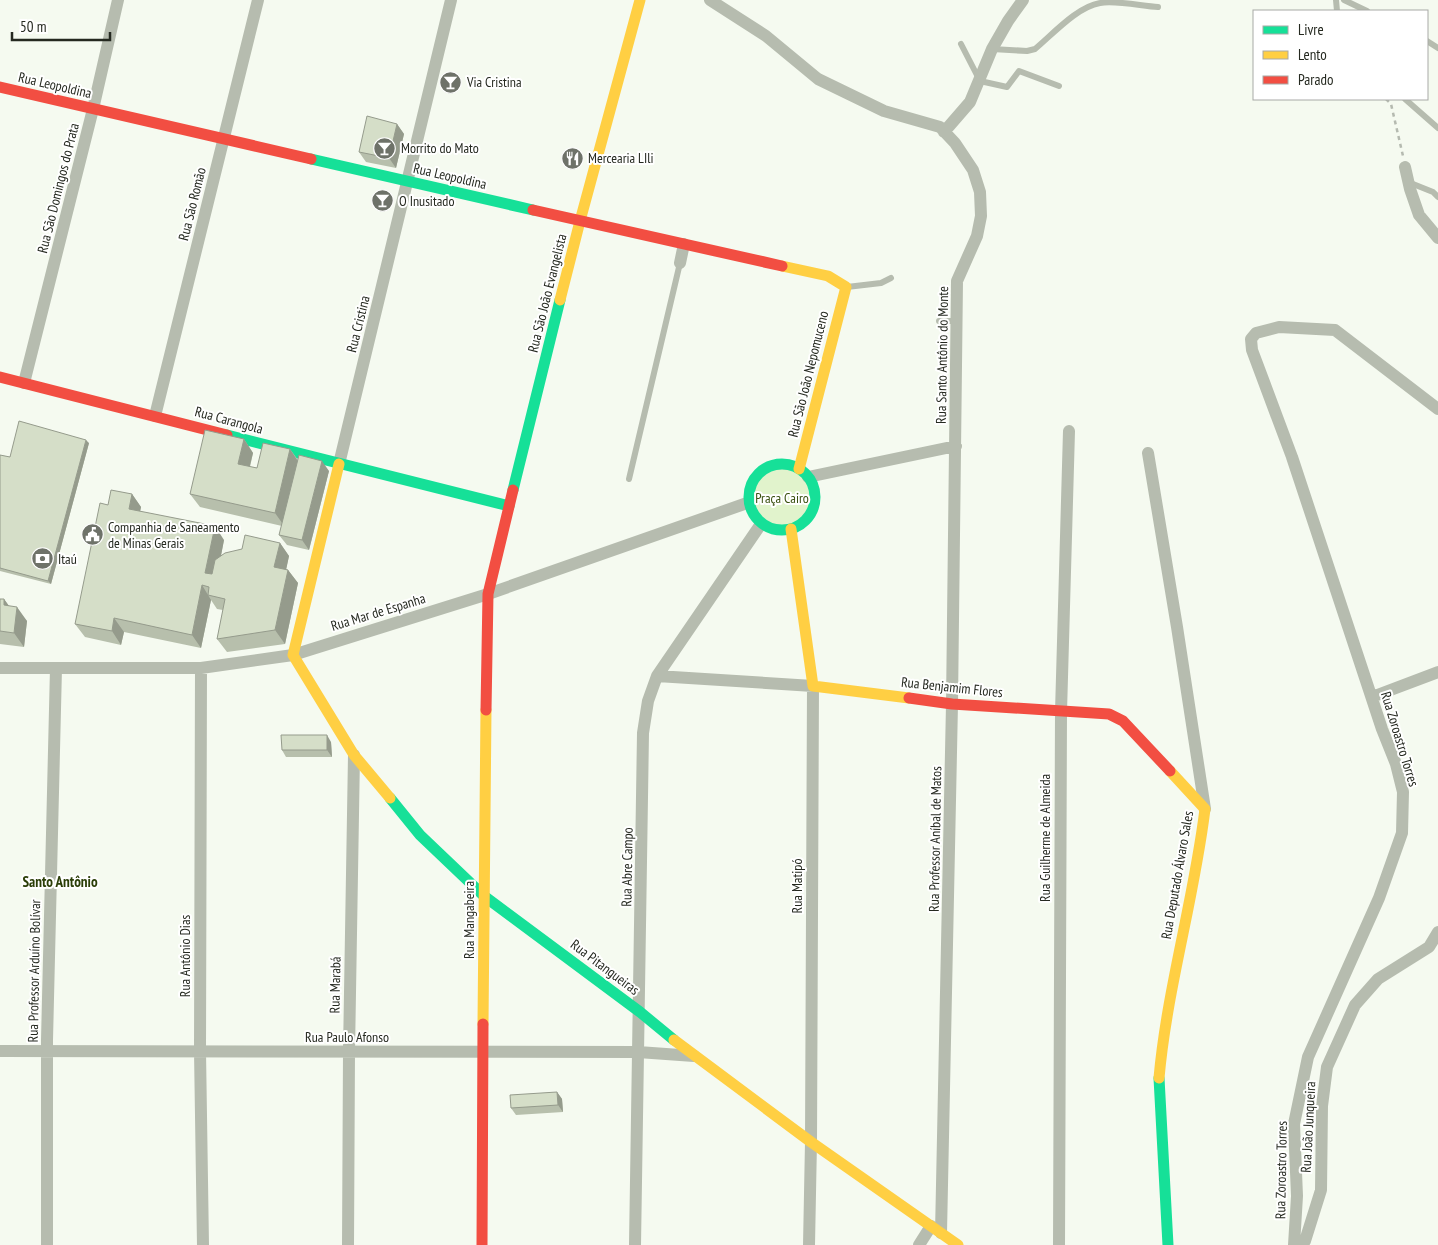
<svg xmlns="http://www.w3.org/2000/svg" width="1438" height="1245" font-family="'PT Sans Narrow',sans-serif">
  <rect width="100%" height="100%" fill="#f5faf0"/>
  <path fill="#e1f3cc" d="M752 498a30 30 0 1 1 60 0a30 30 0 1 1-60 0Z"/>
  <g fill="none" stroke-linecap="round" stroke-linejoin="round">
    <path stroke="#b5bab0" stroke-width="2.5" stroke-dasharray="4 4" stroke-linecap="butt" d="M1386,99l5,5 12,52"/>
    <path stroke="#b6bcaf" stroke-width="6" d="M1336,0l1,11
      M1344,0l23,11
      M1427,41l11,7
      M961,44l19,37 27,6 12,-16 40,15
      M992,49l35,2 8,-2c19,-16 42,-42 65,-46 15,-3 42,3 58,4
      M1405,99l33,29
      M1408,182l25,10 5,5
      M847,287l34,-4 10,-5
      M939,321h17
      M629,479l51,-216"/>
    <path stroke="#b6bcaf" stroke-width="12" d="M710,0l56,36 52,43 66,32 56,16 15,16 18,27 7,22 1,24 -4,20 -20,45 -5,423 -11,529
      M944,132l26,-30 22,-53 16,-28 15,-21
      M1405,167l5,22 9,26 19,23
      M680,263l4,-19
      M24,383l69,-274 25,-109
      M155,416l103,-416
      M1148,453l29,174 28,182
      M339,464l112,-464
      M808,477l148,-31
      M0,668h201l92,-13 195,-61 262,-92
      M201,668l-1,383 3,194
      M657,676l156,10 -2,456 -2,103
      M1372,697l66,-25
      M0,1051l638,1 56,4
      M47,1245v-205l9,-372
      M348,1245l1,-193 5,-297
      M635,1245l8,-512 5,-32 9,-25 104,-152
      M919,1245l12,-19
      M1059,1245l2,-533 8,-281
      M1294,1245l3,-49 -3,-72 14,-67 71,-159 23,-65 1,-41 -7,-28 -14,-35 -90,-272 -40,-107 -1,-11 5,-6 23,-6 56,3 103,79
      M1301,1245l4,-4 16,-51 1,-84 5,-39 28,-62 23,-26 51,-32 9,-15"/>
    <path stroke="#16e098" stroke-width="11" d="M311,159l222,51
      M227,435l282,71
      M749 497a33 33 0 1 1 66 0a33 33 0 1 1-66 0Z
      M513,490l47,-190
      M390,798l30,37 64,61 156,116 34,28
      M1159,1078l9,167"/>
    <path stroke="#ffcf43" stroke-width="11" d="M782,266l46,10 18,11 -47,182
      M560,300l20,-79 60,-221
      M339,464l-46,191 61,100 36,43
      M791,529l22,157 96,12
      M483,1024l3,-314
      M674,1040l137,102 147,103
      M1159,1078c8,-90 35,-178 46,-269l-35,-38"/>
    <path stroke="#f24e42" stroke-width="11" d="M0,87l311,72
      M533,210l249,56
      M0,377l227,58
      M909,698l43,6 157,10 14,7 47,50
      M486,710l2,-116 25,-104
      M482,1245l1,-221"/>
  </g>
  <path fill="#b7bfac" d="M397,124l7,10 -8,34 -30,-6 -7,-10z
    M244,439l9,14 -3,14 7,1 33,-19 8,11 31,11 -20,79 -22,-5 -8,-10 3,-9 -82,-19 -10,-13z
    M89,443l-38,141 -51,-13v-116l10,2z
    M132,494l9,13 -1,4 84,29 -3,15 59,-12 9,13 -3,13 2,1 10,13 -13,61 -58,8 -10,-13 6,-29 -6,-1 -6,-9 -10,48 -77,-16 -3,13 -36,-8 -10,-13 33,-119z
    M0,599h4l5,7 18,15 -3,26 -24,-3z
    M331,742l1,15h-46l-4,-7z
    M557,1092l5,7 1,13 -47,3 -5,-7z"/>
  <path fill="#959b8c" d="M397,124l7,10 -8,34 -7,-10z
    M244,439l9,14 -6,24 -9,-13z
    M86,440l3,3 -38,141 -3,-3z
    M290,449l9,14 -14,64 -10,-14z
    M322,461l7,10 -20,79 -7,-10z
    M132,494l9,13 -3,15 -9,-13z
    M215,526l9,14 -9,47 -10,-14z
    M280,543l9,13 -5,24 -10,-13z
    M288,570l10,13 -13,61 -10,-14z
    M202,585l9,15 -10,48 -9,-13z
    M4,599l10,14 -10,-8z
    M17,607l10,14 -3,26 -10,-14z
    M114,618l10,14 -3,13 -9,-14z
    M327,735l4,7 1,15 -5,-7z
    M557,1092l5,7 1,13 -5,-7z"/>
  <path fill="#d5dec8" stroke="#959b8c" d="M367,116l30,8 -8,34 -30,-6z
    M19,421l67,19 -38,141 -48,-13v-113l10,2z
    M205,430l39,9 -6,25 19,4 6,-25 27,6 -15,64 -85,-19z
    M299,455l23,6 -20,79 -23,-5z
    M111,490l21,4 -3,15 86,17 -10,47 7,1 3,-14 10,-7 17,-4 3,-14 35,8 -6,24 14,3 -13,60 -58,9 8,-40 -17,-4 1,-8 -7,-2 -10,50 -78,-17 -2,13 -37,-7 25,-121 8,2z
    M0,599h4v6l13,2 -3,26 -14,-2z
    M281,735h46v15h-45z
    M557,1092l1,13 -47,3 -1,-13z"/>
  <defs>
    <symbol id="bar-disc" viewBox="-11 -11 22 22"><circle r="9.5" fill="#6e7269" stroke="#fff"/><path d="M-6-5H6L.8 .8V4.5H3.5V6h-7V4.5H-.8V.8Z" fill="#fff"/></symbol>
    <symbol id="restaurant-disc" viewBox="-11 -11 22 22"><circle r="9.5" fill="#6e7269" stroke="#fff"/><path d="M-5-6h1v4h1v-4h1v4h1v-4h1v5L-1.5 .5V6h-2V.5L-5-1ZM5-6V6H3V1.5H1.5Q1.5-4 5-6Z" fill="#fff"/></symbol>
    <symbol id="civic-disc" viewBox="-11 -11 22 22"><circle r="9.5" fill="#6e7269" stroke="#fff"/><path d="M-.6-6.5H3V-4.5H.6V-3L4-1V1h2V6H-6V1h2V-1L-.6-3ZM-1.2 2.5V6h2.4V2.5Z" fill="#fff"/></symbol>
    <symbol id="bank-disc" viewBox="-11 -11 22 22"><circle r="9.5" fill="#6e7269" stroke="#fff"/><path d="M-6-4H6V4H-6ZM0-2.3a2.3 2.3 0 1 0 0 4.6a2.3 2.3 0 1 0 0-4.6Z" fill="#fff"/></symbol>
  </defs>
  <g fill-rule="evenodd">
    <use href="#bar-disc" x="438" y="70" width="25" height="25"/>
    <use href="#bar-disc" x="372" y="136" width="25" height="25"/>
    <use href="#restaurant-disc" x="560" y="146" width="25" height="25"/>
    <use href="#bar-disc" x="370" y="188" width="25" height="25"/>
    <use href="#civic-disc" x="80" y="522" width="25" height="25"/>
    <use href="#bank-disc" x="30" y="546" width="25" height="25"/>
  </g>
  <g text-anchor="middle" stroke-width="4" stroke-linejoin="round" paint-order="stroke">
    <g font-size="14" fill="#252920" stroke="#fff" text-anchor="start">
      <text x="467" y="87">Via Cristina</text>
      <text x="401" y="153">Morrito do Mato</text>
      <text x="588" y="163">Mercearia LIli</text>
      <text x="399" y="206">O Inusitado</text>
      <text x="108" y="532">Companhia de Saneamento<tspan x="108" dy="16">de Minas Gerais</tspan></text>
      <text x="58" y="564">Itaú</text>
    </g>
    <g font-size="14" fill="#252920" stroke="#fff">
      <text transform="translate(55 85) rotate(13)" y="5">Rua Leopoldina</text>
      <text transform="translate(450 176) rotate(13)" y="5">Rua Leopoldina</text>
      <text transform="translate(58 188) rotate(-76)" y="5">Rua São Domingos do Prata</text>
      <text transform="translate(192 204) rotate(-76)" y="5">Rua São Romão</text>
      <text transform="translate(547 293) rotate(-76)" y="5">Rua São João Evangelista</text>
      <text transform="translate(358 324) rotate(-76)" y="5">Rua Cristina</text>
      <text transform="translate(942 355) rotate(-89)" y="5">Rua Santo Antônio do Monte</text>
      <text transform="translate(808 374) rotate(-76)" y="5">Rua São João Nepomuceno</text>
      <text transform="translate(229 420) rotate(15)" y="5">Rua Carangola</text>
      <text transform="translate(378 612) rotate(-17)" y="5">Rua Mar de Espanha</text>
      <text transform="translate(952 687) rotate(6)" y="5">Rua Benjamim Flores</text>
      <text transform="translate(1400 739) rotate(73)" y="5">Rua Zoroastro Torres</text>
      <text transform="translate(1045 838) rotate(-90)" y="5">Rua Guilherme de Almeida</text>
      <text transform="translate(935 839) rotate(-89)" y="5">Rua Professor Aníbal de Matos</text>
      <text transform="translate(627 867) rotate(-89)" y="5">Rua Abre Campo</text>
      <text transform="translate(1177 875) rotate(-80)" y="5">Rua Deputado Álvaro Sales</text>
      <text transform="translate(797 886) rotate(-90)" y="5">Rua Matipó</text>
      <text transform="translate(469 920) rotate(-90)" y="5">Rua Mangabeira</text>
      <text transform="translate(185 956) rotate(-90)" y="5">Rua Antônio Dias</text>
      <text transform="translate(605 967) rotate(37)" y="5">Rua Pitangueiras</text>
      <text transform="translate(34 971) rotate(-89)" y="5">Rua Professor Arduíno Bolívar</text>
      <text transform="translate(335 985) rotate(-89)" y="5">Rua Marabá</text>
      <text x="347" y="1042">Rua Paulo Afonso</text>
      <text transform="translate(1308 1127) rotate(-87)" y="5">Rua João Junqueira</text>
      <text transform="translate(1281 1170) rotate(-89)" y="5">Rua Zoroastro Torres</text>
    </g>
    <g font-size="14" fill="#3a5010" stroke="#fff">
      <text x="782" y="503">Praça Cairo</text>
    </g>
    <g font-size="15" font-weight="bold" fill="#2b3e08" stroke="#fff">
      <text x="60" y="887">Santo Antônio</text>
    </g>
  </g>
  <rect x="1253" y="10" width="175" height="90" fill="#ffffff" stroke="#a8a9a6"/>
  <rect x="1263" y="26" width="25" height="8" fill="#16e098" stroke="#a8a9a6"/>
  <text x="1298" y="35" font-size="15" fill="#252920">Livre</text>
  <rect x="1263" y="51" width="25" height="8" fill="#ffcf43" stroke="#a8a9a6"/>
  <text x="1298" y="60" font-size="15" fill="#252920">Lento</text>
  <rect x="1263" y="76" width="25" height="8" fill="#f24e42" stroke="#a8a9a6"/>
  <text x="1298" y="85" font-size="15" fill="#252920">Parado</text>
  <path d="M12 32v8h98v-8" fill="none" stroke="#252920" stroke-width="2.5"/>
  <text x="20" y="32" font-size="15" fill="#252920" stroke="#ffffff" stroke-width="4" paint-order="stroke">50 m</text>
</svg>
